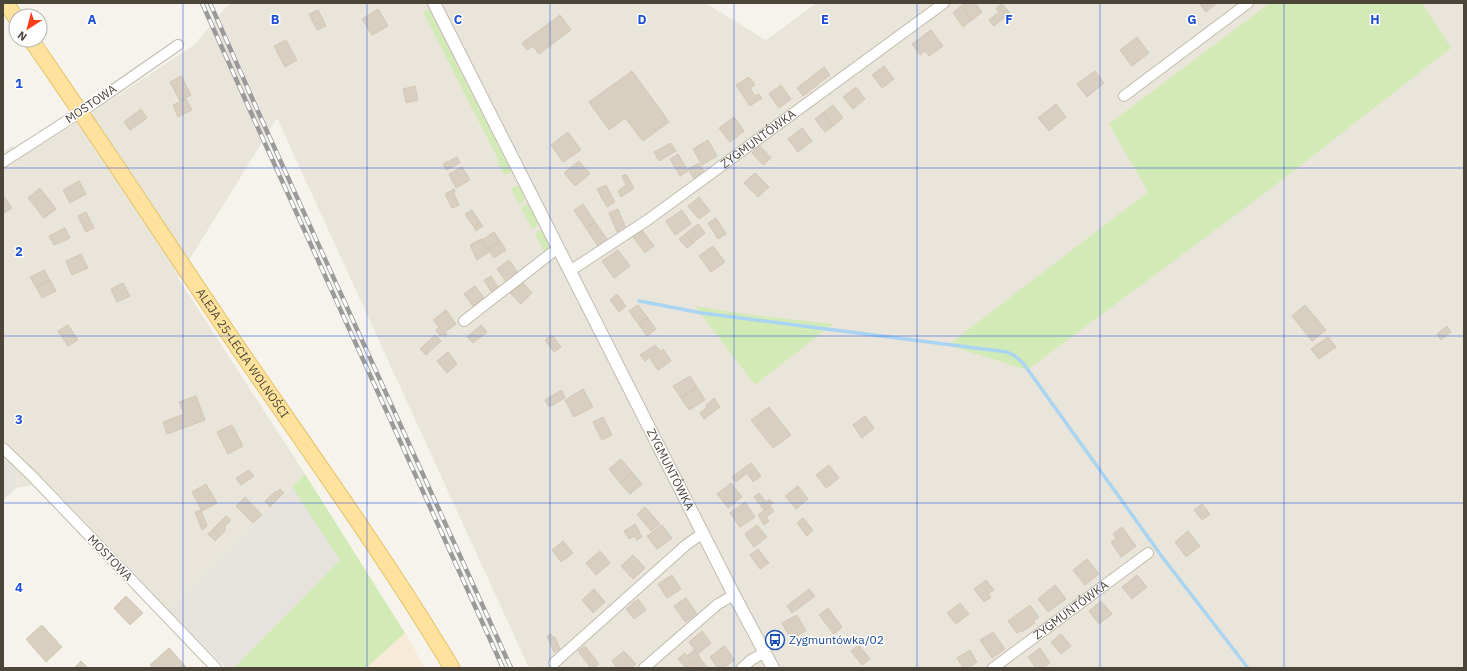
<svg xmlns="http://www.w3.org/2000/svg" width="1467" height="671" font-family="'IBM Plex Sans',sans-serif">
  <rect width="100%" height="100%" fill="#f6f3ec"/>
  <path fill="#eae5da" d="M232,3h473l61,37 51,-37h647v665h-935l-252,-550 -99,160 127,196 -137,135 -125,-131 -9,7 -18,3 1,-17 -14,-14v-305l10,-6 7,12 76,-48 98,-65 32,-38z"/>
  <path fill="#f7ead8" d="M405,633l20,35h-59z"/>
  <path fill="#e6e2dd" d="M3,457l14,14 -1,17 -13,13z
    M292,487l48,73 -106,108h-8l-58,-59z"/>
  <path fill="#d2eab5" d="M1270,3h152l29,45 -182,142 -242,180 -79,-25 200,-153 -39,-68z
    M429,9l82,162 -1,2 -6,2 -5,-9 -3,-11 -73,-143z
    M516,186l3,1 6,11 -1,3 -5,3 -8,-15z
    M526,204l3,1 9,18 -2,4 -4,2 -11,-21z
    M539,230l3,1 8,16 -5,6 -10,-19z
    M695,306l49,8 89,10 -78,61z
    M305,474l100,159 -39,35h-132l106,-108 -48,-73z"/>
  <g fill="none" stroke-linecap="round" stroke-linejoin="round">
    <path stroke="#a9d4f2" stroke-width="3.5" d="M639,301l63,12 305,39 8,4 8,7 140,195 85,110"/>
  </g>
  <path fill="#d8cfc1" stroke="#d3c7b4" d="M966,3h9l7,9 -10,8 -11,-14z
    M1199,3h18l-11,9z
    M1002,4l8,9 -16,13 -5,-6 10,-8 -3,-4z
    M961,6l11,14 -9,7 -10,-14z
    M378,9l10,17 -16,9 -10,-16z
    M318,10l8,16 -9,4 -8,-16z
    M560,15l11,15 -32,24 -6,-8 -6,4 -5,-7z
    M931,30l12,16 -14,10 -4,-5 -5,4 -8,-11z
    M1137,37l12,16 -17,13 -12,-16z
    M286,40l11,20 -12,7 -11,-21z
    M884,66l10,13 -12,9 -10,-13z
    M824,67l6,8 -27,21 -6,-8z
    M632,71l37,51 -26,19 -18,-23 -16,12 -20,-28z
    M1095,71l9,12 -17,14 -10,-13z
    M181,76l10,19 -11,6 -10,-19z
    M749,77l6,8 -5,3 5,8 4,-2 3,4 -12,8 -14,-21z
    M781,85l10,14 -12,9 -10,-14z
    M415,86l3,14 -12,3 -3,-14z
    M856,87l9,12 -12,10 -10,-12z
    M186,99l6,11 -14,7 -5,-12z
    M1056,104l10,13 -17,14 -11,-13z
    M833,105l10,13 -10,8 -10,-13z
    M141,109l6,9 -17,12 -6,-8z
    M823,113l10,13 -8,6 -10,-13z
    M734,117l10,14 -14,11 -11,-14z
    M802,128l10,13 -14,11 -10,-13z
    M568,132l13,18 -18,12 -12,-17z
    M708,140l9,16 -15,9 -9,-16z
    M671,143l5,8 -17,10 -5,-9z
    M760,146l11,12 -8,7 -11,-12z
    M678,154l10,17 -8,5 -10,-17z
    M457,157l3,6 -14,7 -3,-6z
    M579,161l11,13 -15,12 -11,-13z
    M699,163l6,10 -11,6 -6,-10z
    M462,167l8,13 -14,8 -7,-14z
    M755,173l14,14 -11,10 -14,-14z
    M626,174l8,14 -13,9 -3,-6 8,-6 -4,-9z
    M79,181l7,13 -16,9 -7,-13z
    M606,185l9,17 -8,5 -10,-18z
    M40,188l16,21 -12,9 -16,-20z
    M454,189l1,3h-2l6,13 -7,3 -7,-14z
    M3,195l9,13 -9,6z
    M699,197l11,14 -11,8 -11,-13z
    M583,204l12,18 -9,6 -12,-18z
    M618,209l8,20 -9,3 -8,-19z
    M472,210l8,12 -6,5 -9,-13z
    M682,210l9,14 -16,11 -9,-14z
    M86,212l8,16 -8,4 -8,-16z
    M716,218l10,16 -8,5 -10,-16z
    M480,222l3,4 -7,5 -2,-4z
    M595,222l14,20 -10,6 -13,-20z
    M698,224l7,9 -12,10 -8,-9z
    M65,228l5,10 -16,7 -5,-9z
    M642,230l12,16 -9,7 -12,-16z
    M494,232l6,9 -12,8 -6,-9z
    M685,234l8,9 -6,5 -8,-9z
    M481,239l8,13 -12,8 -7,-15z
    M500,241l6,9 -12,8 -6,-9z
    M713,246l12,16 -14,10 -12,-16z
    M618,250l12,16 -16,12 -12,-17z
    M81,254l7,14 -16,7 -6,-14z
    M509,260l10,14 -12,9 -10,-14z
    M44,270l6,10 -14,7 -6,-10z
    M491,276l7,11 2,-1 2,2 -9,7 -9,-15z
    M50,280l6,11 -14,7 -6,-11z
    M522,282l10,11 -11,11 -11,-11z
    M123,283l7,13 -13,6 -6,-13z
    M475,286l9,12 -11,8 -9,-12z
    M617,294l9,12 -7,6 -9,-12z
    M638,305l10,13 -9,7 -10,-14z
    M1305,305l21,25 -14,11 -20,-25z
    M446,310l10,14 -11,8 2,2 -3,2 -2,-2 -2,2 -4,-6 3,-3 -6,-7z
    M648,318l8,11 -9,7 -8,-11z
    M68,325l10,15 -10,6 -10,-15z
    M481,325l6,7 -14,11 -6,-6z
    M1447,326l4,6 -10,8 -4,-6z
    M435,335l6,6 -15,14 -6,-6z
    M552,335l9,12 -7,5 -9,-12z
    M1328,337l8,10 -17,12 -8,-10z
    M655,345l5,5 -15,11 -5,-6z
    M663,349l8,12 -13,9 -8,-11z
    M448,352l9,12 -10,9 -10,-12z
    M690,376l7,11 -16,11 -8,-12z
    M697,387l8,13 -16,10 -8,-12z
    M583,389l10,18 -19,10 -9,-17z
    M562,390l3,8 -16,9 -4,-7z
    M196,396l9,24 -38,14 -4,-12 21,-8 -5,-12z
    M714,398l6,9 -16,12 -4,-6 7,-6 -1,-2z
    M769,407l22,28 -18,13 -22,-28z
    M865,416l9,12 -12,10 -9,-13z
    M603,417l9,18 -10,5 -9,-18z
    M232,425l11,21 -15,8 -11,-22z
    M621,459l11,13 -12,11 -11,-14z
    M751,463l10,13 -8,6 -6,-9 -11,9 -4,-5z
    M829,465l10,13 -13,10 -10,-13z
    M249,470l5,6 -13,9 -5,-7z
    M632,472l10,12 -12,10 -10,-11z
    M731,483l11,14 -14,11 -11,-14z
    M206,484l11,19 -15,8 -10,-19z
    M798,486l10,13 -12,10 -11,-13z
    M280,489l4,4 -14,14 -5,-6 11,-10 1,1z
    M759,493l7,9 3,-3 4,4 -9,7 -10,-13z
    M245,497l17,18 -9,8 -17,-17z
    M745,502l10,15 -15,10 -10,-14z
    M1202,504l8,10 -8,6 -8,-10z
    M770,506l4,5 -8,6 3,4 -5,4 -6,-10z
    M645,507l15,17 -9,7 -14,-17z
    M201,510l6,16 -5,4 -7,-18z
    M226,516l5,4 -6,6v5l-10,10 -7,-7z
    M803,518l10,12 -6,6 -10,-13z
    M635,524l7,13 -5,3 -3,-4 -5,3 -5,-8z
    M662,525l10,13 -15,11 -10,-13z
    M757,525l10,12 -13,10 -9,-13z
    M1122,527l14,19 -15,11 -10,-15 5,-4 -3,-4z
    M1188,531l12,15 -14,11 -11,-15z
    M563,541l10,12 -12,9 -9,-12z
    M758,549l11,14 -9,6 -10,-14z
    M600,551l10,12 -14,12 -10,-12z
    M633,555l12,13 -12,11 -12,-13z
    M1087,559l12,15 -14,11 -12,-15z
    M672,575l9,14 -14,9 -9,-14z
    M1137,575l10,12 -15,12 -10,-12z
    M986,580l8,10 -6,4 3,3 -7,5 -10,-13z
    M1055,585l11,14 -18,13 -10,-13z
    M594,589l11,13 -12,11 -11,-13z
    M809,589l6,7 -23,17 -5,-7z
    M126,596l17,17 -13,12 -16,-17z
    M686,598l11,16 -12,8 -11,-16z
    M638,599l8,11 -12,9 -8,-10z
    M1101,601l11,13 -13,10 -10,-13z
    M960,603l9,11 -13,10 -9,-11z
    M1030,605l9,12 -6,4 2,2 -13,9 -1,-2 -4,3 -9,-12z
    M828,608l14,19 -8,7 -15,-19z
    M797,615l9,16 -15,8 -9,-16z
    M42,625l20,22 -16,15 -20,-23z
    M702,631l9,12 -13,11 -9,-12z
    M993,632l12,17 -13,9 -12,-18z
    M551,634l2,4 2,-1 5,12 -6,3 -7,-16z
    M1061,634l10,12 -10,8 -10,-12z
    M859,645l11,14 -8,6 -11,-14z
    M585,646l14,18 -5,4h-3l-13,-17z
    M724,646l11,14 -12,8h-5l-8,-11z
    M169,648l18,20h-33l-4,-3z
    M1040,648l10,15 -7,5h-7l-8,-11z
    M694,650l6,7 -14,11 -8,-9 7,-6 2,3z
    M970,650l7,12 -9,6h-5l-6,-10z
    M624,651l12,13 -5,4h-14l-5,-7z
    M699,657l8,10 -3,1 -3,-3 -4,3h-9z
    M81,661l7,7h-14z"/>
  <g fill="none" stroke-linecap="round" stroke-linejoin="round">
    <defs>
      <g id="minor">
        <path d="M1124,96l124,-93"/>
        <path d="M3,162l90,-58 85,-59"/>
        <path id="s1" d="M570,271l79,-52 295,-216"/>
        <path d="M464,321l94,-73"/>
        <path d="M3,448l29,28 184,192"/>
        <path d="M554,663l132,-118 17,-12"/>
        <path d="M644,668l74,-64 16,-9"/>
        <path d="M742,668l9,-8 14,-8"/>
        <path id="s2" d="M993,668l155,-115"/>
      </g>
      <g id="tertiary">
        <path id="s3" d="M434,3l300,592 39,73"/>
      </g>
      <g id="primary">
        <path d="M6,3l10,15"/>
        <path id="s4" d="M31,40c71,102 138,206 208,309 72,105 147,209 213,319"/>
      </g>
    </defs>
    <use href="#minor" stroke="#c2bbae" stroke-width="12"/>
    <use href="#tertiary" stroke="#c2bbae" stroke-width="14"/>
    <use href="#primary" stroke="#e6c16a" stroke-width="17"/>
    <use href="#minor" stroke="#fff" stroke-width="10"/>
    <use href="#tertiary" stroke="#fff" stroke-width="12"/>
    <use href="#primary" stroke="#ffe39c" stroke-width="15"/>
    <defs>
      <path id="rail" d="M202,3l51,114 250,551
        M210,3l50,113 251,552"/>
    </defs>
    <use href="#rail" stroke="#9a9a9a" stroke-width="4.5"/>
    <use href="#rail" stroke="#fff" stroke-width="3" stroke-dasharray="9" stroke-linecap="butt"/>
  </g>
  <path fill="none" stroke="#1d4ed8" stroke-width="1" stroke-opacity="0.55" d="M183,3v665M367,3v665M550,3v665M734,3v665M917,3v665M1100,3v665M1284,3v665M3,168h1461M3,336h1461M3,503h1461"/>
  <defs>
    <symbol id="bus-ring" viewBox="-11 -11 22 22"><circle r="9.5" fill="#fff" stroke="#1a4fb4" stroke-width="1.5"/><path d="M-5-6H5V4H4V6H2V4H-2V6H-4V4H-5ZM-3.5-4V0h7V-4ZM-3.5 1.2v1.5H-2V1.2ZM2 1.2v1.5H3.5V1.2Z" fill="#1a4fb4"/></symbol>
  </defs>
  <g fill-rule="evenodd">
    <use href="#bus-ring" x="764" y="629" width="22" height="22"/>
  </g>
  <g text-anchor="middle" stroke-width="3" stroke-linejoin="round" paint-order="stroke">
    <g font-size="12" fill="#4b4439" stroke="#fff">
      <text transform="translate(91 104) rotate(-34)" y="4">MOSTOWA</text>
      <text dy="4" stroke="none"><textPath href="#s1" startOffset="230">ZYGMUNTÓWKA</textPath></text>
      <text dy="4" stroke="none"><textPath href="#s4" startOffset="378">ALEJA 25-LECIA WOLNOŚCI</textPath></text>
      <text dy="4" stroke="none"><textPath href="#s3" startOffset="523">ZYGMUNTÓWKA</textPath></text>
      <text transform="translate(110 558) rotate(46)" y="4">MOSTOWA</text>
      <text dy="4" stroke="none"><textPath href="#s2" startOffset="97">ZYGMUNTÓWKA</textPath></text>
    </g>
    <g font-size="12" fill="#164399" stroke="#fff" text-anchor="start">
      <text x="789" y="644">Zygmuntówka/02</text>
    </g>
  </g>
  <g font-size="13" text-anchor="middle" font-weight="bold" fill="#1d4ed8" stroke="#fff" stroke-width="3" stroke-linejoin="round" paint-order="stroke">
    <text x="92" y="24">A</text>
    <text x="275" y="24">B</text>
    <text x="458" y="24">C</text>
    <text x="642" y="24">D</text>
    <text x="825" y="24">E</text>
    <text x="1009" y="24">F</text>
    <text x="1192" y="24">G</text>
    <text x="1375" y="24">H</text>
    <text x="19" y="88">1</text>
    <text x="19" y="256">2</text>
    <text x="19" y="424">3</text>
    <text x="19" y="592">4</text>
  </g>
  <rect width="1467" height="671" fill="none" stroke="#4b4439" stroke-width="8"/>
  <g transform="translate(28 28) rotate(216)"><circle r="19" fill="#ffffff" stroke="#b7b4b0"/>
  <path d="M0-3L7 15L0 10L-7 15Z" fill="#fc3f1d"/>
  <text y="-6" font-size="11" font-weight="bold" text-anchor="middle" fill="#4b4439">N</text>
  </g>
</svg>
